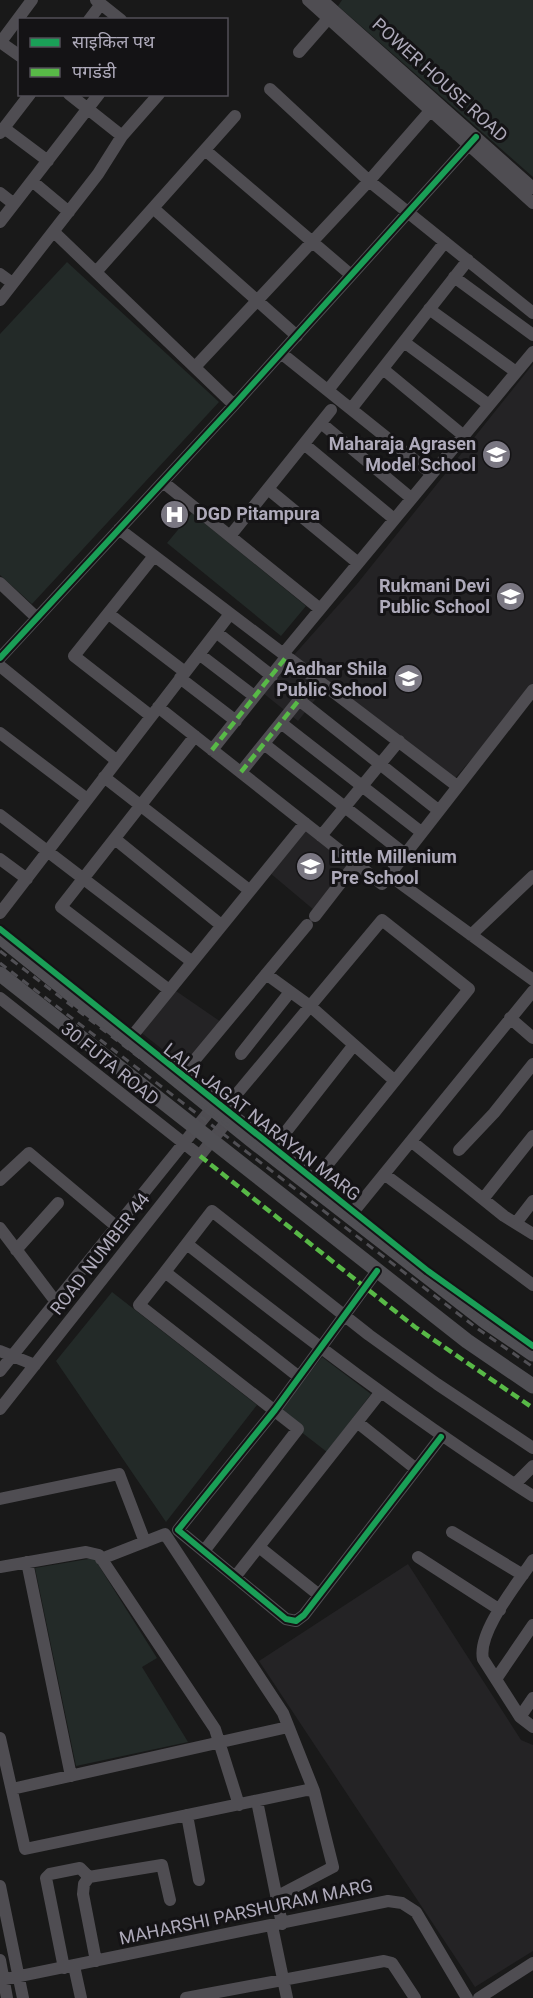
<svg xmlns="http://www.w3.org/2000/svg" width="533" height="1998" font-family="Roboto,'Noto Sans Devanagari',sans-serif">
  <rect width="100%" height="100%" fill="#191919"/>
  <path fill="#242325" d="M533,364v326l-78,88 -161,-123 63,-71z
    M290,659l36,27 -28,35 -35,-28z
    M305,829l45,33 -36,48 -44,-37z
    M176,991l48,33 -39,43 -46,-36z
    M408,1564l113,176 12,5v206l-58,36 -216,-326z"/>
  <path fill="#232a28" d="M342,0h191v177l-195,-171z
    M67,262l152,140 -187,202 -32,-29v-241z
    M192,513l114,93 -25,30 -114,-93z
    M112,1292l145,113 -91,117 -110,-161z
    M322,1357l49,37 -44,58 -49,-38z
    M94,1558l63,100 -15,9 46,75 -112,24 -41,-198z"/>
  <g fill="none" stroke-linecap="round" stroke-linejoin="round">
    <path stroke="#4f4d52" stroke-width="12" d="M96,0l25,20
      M308,0l225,203
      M322,0l211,188
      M89,20l12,-16
      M0,42l20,14
      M0,43l32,-43
      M299,52l35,-40
      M270,89l99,92 164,132
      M69,94l53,42
      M4,128l44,33
      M0,133l30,-39
      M205,150l146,125
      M32,181l37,31
      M0,193l14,11
      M153,208l144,128
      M0,222l99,-128
      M54,232l180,173
      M96,272l139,-156
      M0,274l11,8
      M454,277l79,58
      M0,300l98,-126 24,-38 37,-42
      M429,309l87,63
      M404,342l85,63
      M281,353l151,121
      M195,367l174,-186 61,-70
      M383,369l81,67
      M328,390l117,-148
      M351,409l117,-149
      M321,423l90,75
      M304,444l90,75
      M163,482l157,127
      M268,489l90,74
      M119,529l338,257
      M230,536l101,-126
      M0,583l37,35
      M109,614l76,58
      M216,632l56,44
      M199,654l55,42
      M283,654l250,-302
      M0,658l234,-253 242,-268
      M0,666l117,95
      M180,678l56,43
      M299,700l139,110
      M158,707l224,177 151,-194
      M151,716l-77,-60 80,-100
      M281,723l140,109
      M0,733l87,66
      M264,744l141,110
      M212,750l75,-94
      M241,772l75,-93
      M104,777l145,113
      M0,815l191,146
      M321,836l78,-95
      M115,839l106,86
      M0,859l27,20
      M389,875l144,105
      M0,913l230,-299
      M315,916l41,-53
      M471,935l62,-59
      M266,974l44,32 85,75
      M169,990l-108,-83 134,-171
      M0,998l200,158
      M510,1018l23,20
      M133,1035l172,-212
      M241,1054l49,-62
      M169,1064l139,111
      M178,1080l129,-155
      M220,1114l162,-194 87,69 -154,191
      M411,1141l93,75 29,18
      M274,1147l79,-101
      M459,1150l35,-37 39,-49
      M384,1174l149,111
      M0,1180l29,-27 88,74
      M483,1199l50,-63
      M350,1216l183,-225
      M516,1223l17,-22
      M0,1228l56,74
      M187,1244c114,90 224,174 346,252
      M16,1250l42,-47
      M377,1271l-102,139 -97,120 108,89 10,2 8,-6 137,-178
      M165,1272l-26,33 159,124 -94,122
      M0,1351l35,14
      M0,1371l212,-263
      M299,1377l-134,-105 47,-61 157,124 68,49 96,64
      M0,1409l228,-289
      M357,1422l59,47
      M515,1484l18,-18
      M0,1499l119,-25 26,68
      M452,1532l71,43
      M259,1547l60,48
      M418,1557l82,53
      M101,1559l64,-25 118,179 31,78
      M533,1560c-15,23 -56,72 -50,99l37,58 13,10
      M27,1562l44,214
      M0,1567l86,-15 13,3 116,174 24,76
      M235,1577l145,-184
      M496,1679l37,-54
      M520,1717l13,-19
      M0,1738l25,111 282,-59 7,1 19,76 -57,30
      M12,1789l276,-62
      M257,1801l25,123
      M187,1815l12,65
      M0,1886l23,112
      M272,1926l15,72
      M0,1960l7,38
      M96,1961l-13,-67 1,-10 5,-7 73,-12 8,35
      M74,1966l7,32
      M64,1968l-18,-90 4,-4 30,-6 9,9
      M0,1980l388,-79 14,2 14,9 51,86
      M186,1998l198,-37 8,2 23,35
      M479,1998l54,-35"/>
    <path stroke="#504f54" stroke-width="15" d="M0,937l250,202 236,183 47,32
      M0,974l467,367 66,45"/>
    <path stroke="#504f54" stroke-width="3" stroke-dasharray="8 6" stroke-linecap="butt" d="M0,951l484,370 49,34
      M0,963l478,366 55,38"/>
    <path stroke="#58b947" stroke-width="4.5" stroke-dasharray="9 4.5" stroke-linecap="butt" d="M212,750l75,-94
      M241,772l75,-93
      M200,1156l215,171 118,81"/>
    <defs>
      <path id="cycleway" d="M0,658l234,-253 242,-268
        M0,929l428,342 105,75
        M377,1271l-102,139 -97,120 108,89 10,2 8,-6 137,-178"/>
    </defs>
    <use href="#cycleway" stroke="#141315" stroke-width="10"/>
    <use href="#cycleway" stroke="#1a9f57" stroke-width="6"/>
  </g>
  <defs>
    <symbol id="school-disc" viewBox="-11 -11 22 22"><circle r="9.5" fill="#7a7782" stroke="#141315"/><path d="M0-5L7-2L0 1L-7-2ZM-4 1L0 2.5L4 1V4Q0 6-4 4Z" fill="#fff"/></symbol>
    <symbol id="hospital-disc" viewBox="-11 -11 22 22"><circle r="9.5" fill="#7a7782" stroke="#141315"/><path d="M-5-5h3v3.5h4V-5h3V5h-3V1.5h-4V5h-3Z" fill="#fff"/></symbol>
  </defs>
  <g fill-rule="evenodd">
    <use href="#school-disc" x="480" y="438" width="33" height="33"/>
    <use href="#hospital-disc" x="158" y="498" width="33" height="33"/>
    <use href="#school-disc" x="494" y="580" width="33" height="33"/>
    <use href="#school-disc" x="392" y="662" width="33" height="33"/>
    <use href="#school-disc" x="294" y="850" width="33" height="33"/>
  </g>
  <g text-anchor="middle" stroke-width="6" stroke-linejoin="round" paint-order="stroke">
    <g font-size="18" fill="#aeaaba" stroke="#141315">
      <text transform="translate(440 80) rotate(42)" y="6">POWER HOUSE ROAD</text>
      <text transform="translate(110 1064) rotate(39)" y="6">30 FUTA ROAD</text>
      <text transform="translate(262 1122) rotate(38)" y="6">LALA JAGAT NARAYAN MARG</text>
      <text transform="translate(100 1254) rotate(-52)" y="6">ROAD NUMBER 44</text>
      <text transform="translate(246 1912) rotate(-12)" y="6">MAHARSHI PARSHURAM MARG</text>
    </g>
    <g font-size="18" font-weight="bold" fill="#aeaaba" stroke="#141315" text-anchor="end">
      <text x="476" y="450">Maharaja Agrasen<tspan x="476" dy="21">Model School</tspan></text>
      <text x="196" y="520" text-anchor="start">DGD Pitampura</text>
      <text x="490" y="592">Rukmani Devi<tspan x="490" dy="21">Public School</tspan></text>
      <text x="387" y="675">Aadhar Shila<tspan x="387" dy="21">Public School</tspan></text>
      <text x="331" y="863" text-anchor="start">Little Millenium<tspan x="331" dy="21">Pre School</tspan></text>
    </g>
  </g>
  <rect x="18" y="18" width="210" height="78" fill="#141315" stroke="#524f57" stroke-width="1.5"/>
  <rect x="30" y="38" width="30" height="9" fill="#1a9f57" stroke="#524f57" stroke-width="1.5"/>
  <text x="72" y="48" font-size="18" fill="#aeaaba">साइकिल पथ</text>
  <rect x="30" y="68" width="30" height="9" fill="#58b947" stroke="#524f57" stroke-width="1.5"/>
  <text x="72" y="78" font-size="18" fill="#aeaaba">पगडंडी</text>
</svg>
